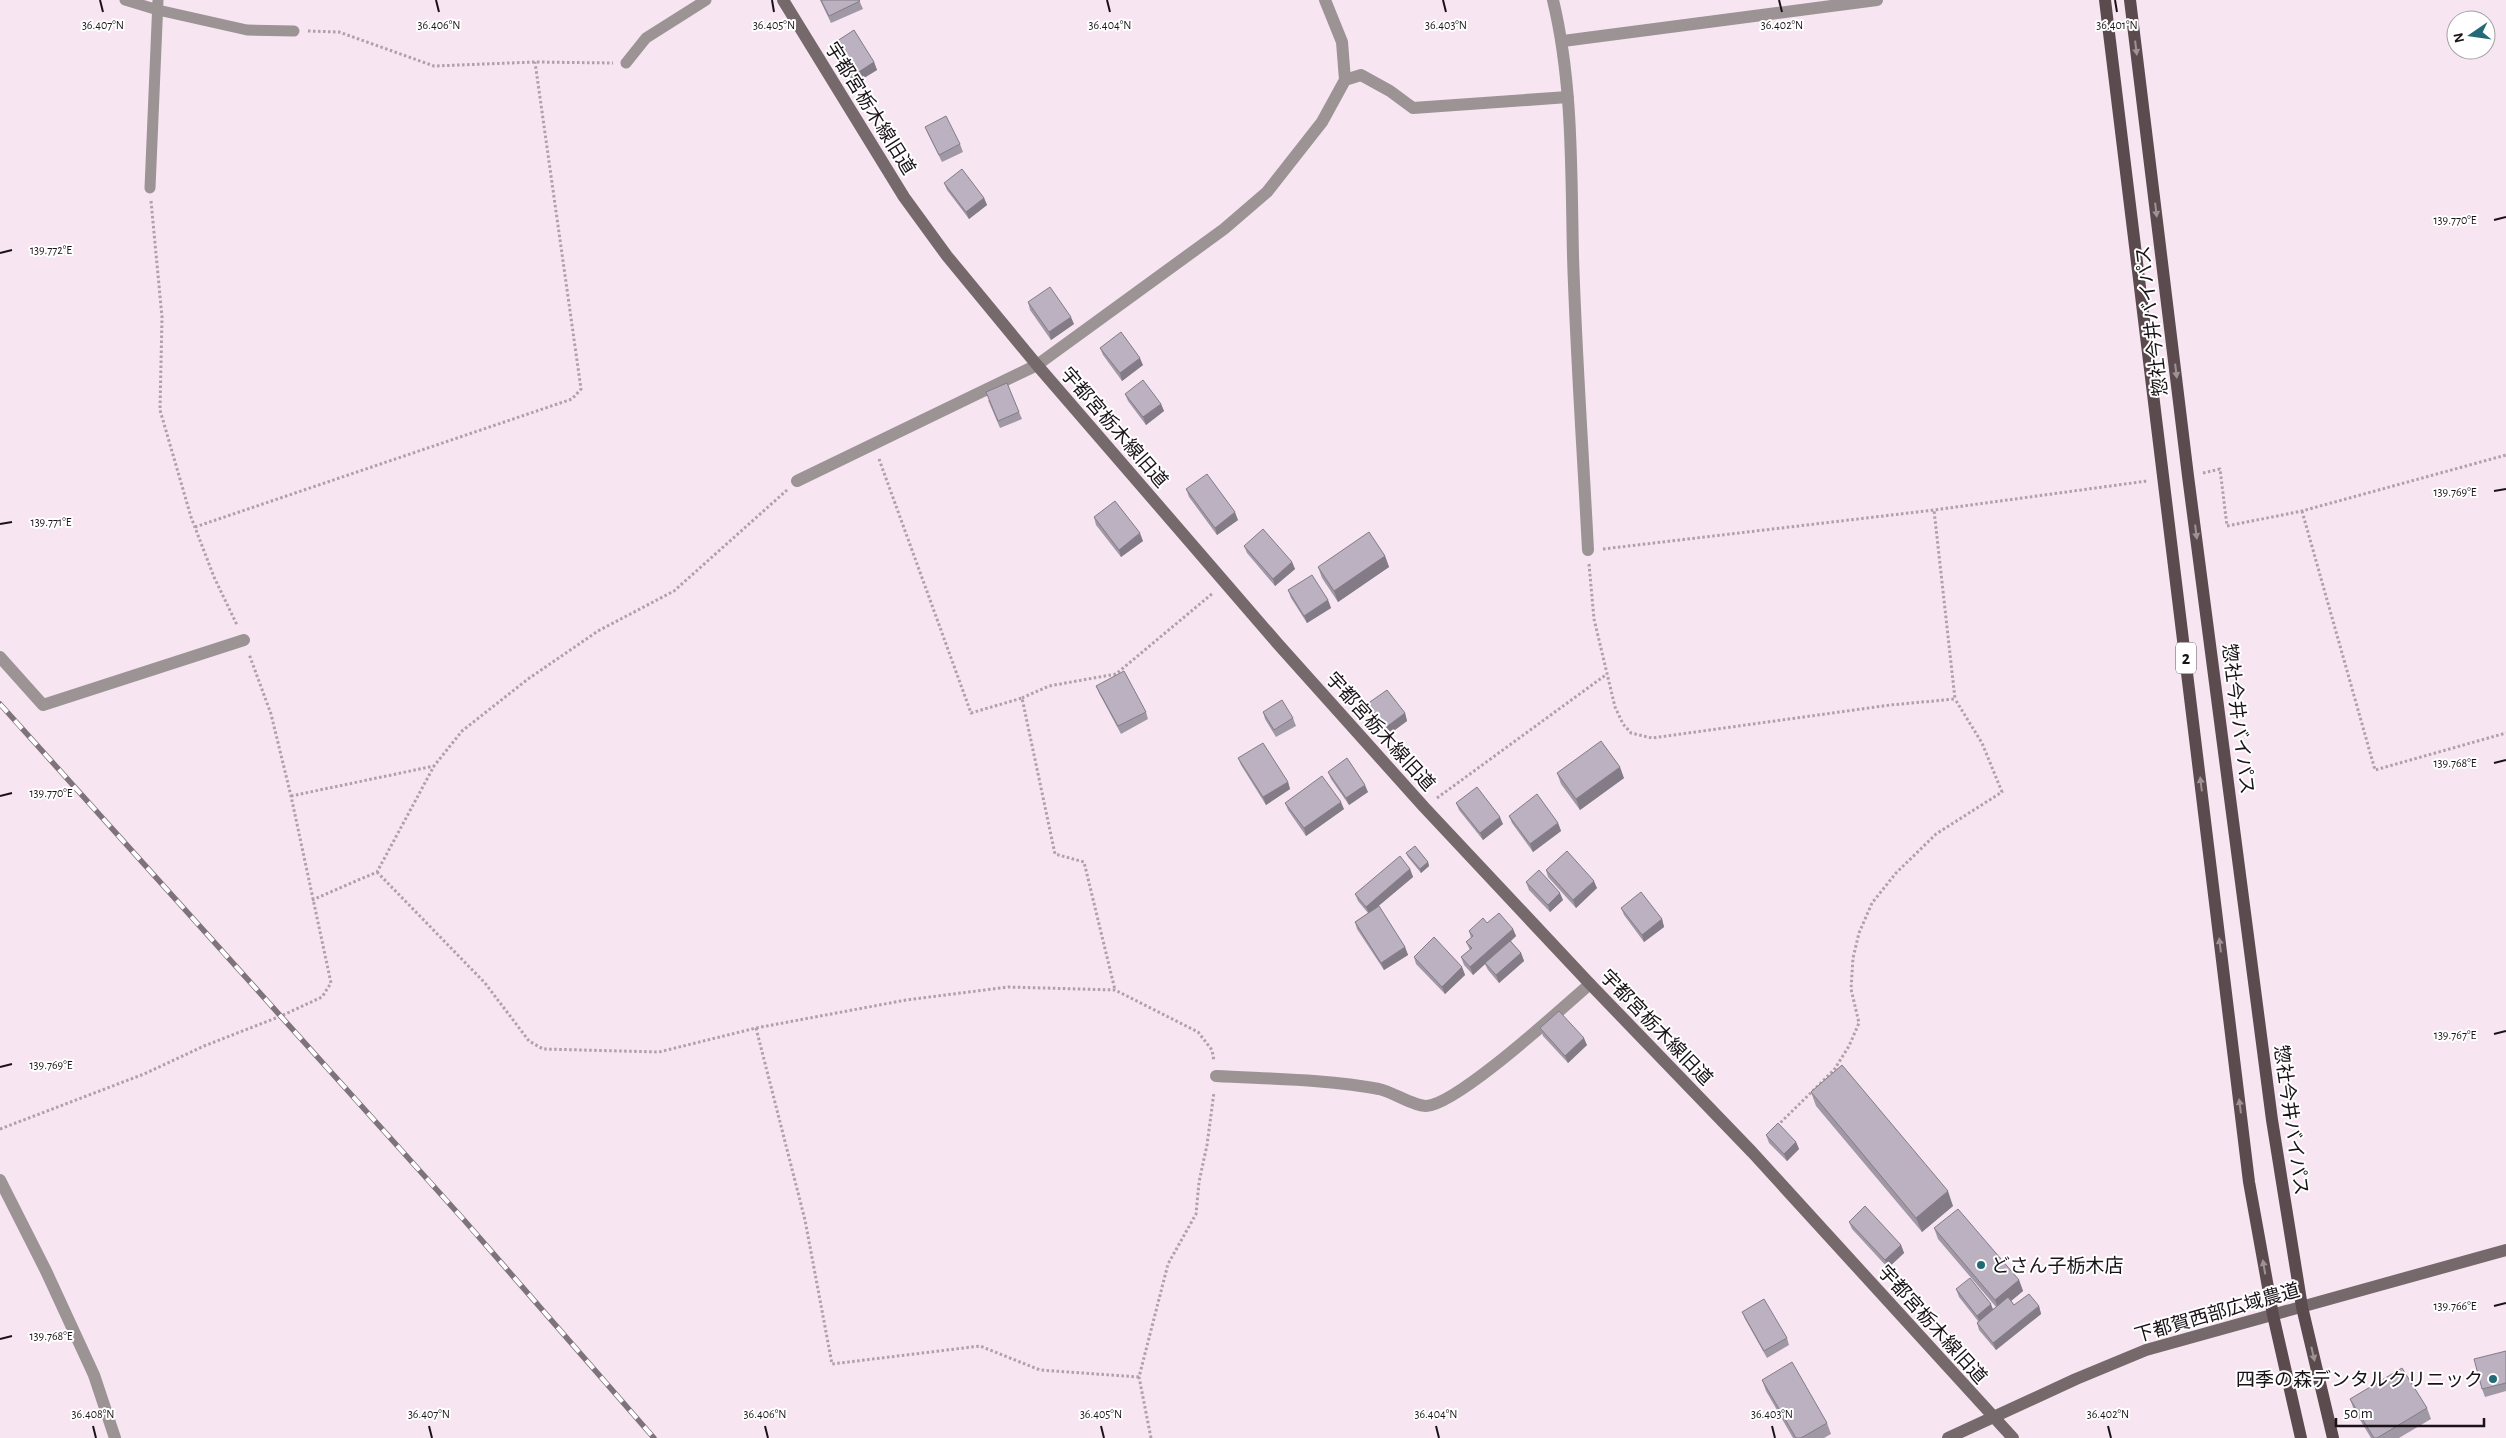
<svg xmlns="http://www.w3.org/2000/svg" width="2506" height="1438" font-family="'Alegreya Sans','Noto Sans JP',sans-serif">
  <rect width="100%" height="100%" fill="#f8e5f2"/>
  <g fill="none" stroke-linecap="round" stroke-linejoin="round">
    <path stroke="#afa0aa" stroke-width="3" stroke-dasharray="2.5 2.5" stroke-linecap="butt" d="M308,31l31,1 95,34 101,-4 78,1
      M151,201l11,116 -2,93 31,107 23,60 23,48
      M879,459l92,254 51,-15 33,156 29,8 31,128
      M2203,473l17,-4 7,57 75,-15 204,-56
      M2302,511l73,259 131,-37
      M195,527l377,-128 9,-10 -46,-327
      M1603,549l331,-39 213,-29
      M1589,564l5,55 21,88 8,17 8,9 21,5 238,-33 65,-6 -21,-189
      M1022,698l27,-12 67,-12 97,-81
      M291,796l143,-30
      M1437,798l170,-124
      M377,872l108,111 44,58 14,8 116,3 97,-24 150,-28 102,-13 107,3 83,42 14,18 2,11
      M312,900l65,-28 57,-106 28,-35 66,-52 70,-48 76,-40 113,-101
      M756,1028l49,192 27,144 148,-18 60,24 99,7
      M1777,1126l57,-56 15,-24 10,-23 -8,-34 2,-31 6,-25 13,-30 24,-30 40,-39 66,-42 -20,-49 -27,-44
      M0,1129l144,-55 60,-28 77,-30 41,-19 9,-14 -40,-187 -20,-82 -22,-60
      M1151,1438l-12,-61 29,-113 28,-50 3,-32 8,-37 7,-53"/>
    <path stroke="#9c9395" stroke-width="11" d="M125,0l33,10 89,20 47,1
      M626,63l20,-25 60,-38
      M150,188l8,-188"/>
    <path stroke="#9c9395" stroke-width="12" d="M1553,0c20,83 18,170 20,256 3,98 10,196 15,294
      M1563,41l314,-41
      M1345,80l16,-5 29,16 23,17 155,-11
      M797,481l240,-116 187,-136 43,-37 55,-70 23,-42 -3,-38 -17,-42
      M0,657l43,48 201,-65
      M1216,1076c54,3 110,3 163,13 14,3 34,17 47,17 31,-1 136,-98 164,-122
      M0,1180l46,91 48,104 21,63"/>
    <path stroke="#76696b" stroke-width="12" d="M783,0l121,197 43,59 90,109 241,279 146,163 166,177 162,168 261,286
      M1948,1438l128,-59 70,-29 360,-100"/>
    <path stroke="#5b4b4f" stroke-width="12" d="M2105,0l144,1182 24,133 28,123
      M2130,0l58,476 84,644 30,187 31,131"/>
    <defs>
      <path id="rail" d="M0,704l464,516 190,218"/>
    </defs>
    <use href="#rail" stroke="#7f737b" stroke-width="5.5"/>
    <use href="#rail" stroke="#fff" stroke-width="4" stroke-dasharray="11" stroke-linecap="butt"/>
  </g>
  <path fill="#a198a6" d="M820,0h39l4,9 -32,14z
    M831,45l43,17 3,8 -23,14 -20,-32z
    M925,127l35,17 3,8 -21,10 -14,-28z
    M944,183l40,15 3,7 -18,14 -22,-29z
    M1028,302l46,22 -23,16 -21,-30z
    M1100,348l43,17 -21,16 -19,-26z
    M1125,394l36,10 3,7 -18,14 -18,-24z
    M988,400l31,12 3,7 -22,9z
    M1186,489l52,31 -21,15 -28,-38z
    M1094,517l49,24 -22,16 -25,-32z
    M1244,546l48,16 3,7 -20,17 -28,-33z
    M1385,556l4,11 -51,35 -16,-24 -4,-11z
    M1288,590l40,10 3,8 -24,15 -16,-25z
    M1096,686l50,26 2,7 -27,15 -22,-41z
    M1367,704l38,9 2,8 -19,14 -18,-23z
    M1263,712l30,6 3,8 -20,11 -11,-18z
    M1238,758l50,24 2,7 -24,16 -25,-40z
    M1328,772l40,20 -19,13 -18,-26z
    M1557,773l67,5 -44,32 -19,-26z
    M1285,803l59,6 -38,27 -18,-26z
    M1456,803l47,21 -20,16 -24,-30z
    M1509,816l49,7 3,8 -28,21 -21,-29z
    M1406,853l22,9 1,4 -8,7 -13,-16z
    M1410,869l3,8 -36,30 28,40 3,8 -24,15 -27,-41 -2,-7 13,-9 -10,-12 -3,-7z
    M1546,870l51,18 -21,20 -28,-31z
    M1526,882l37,18 -13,12 -21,-22z
    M1621,908l41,11 2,8 -20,15 -20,-27z
    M1487,923l26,6 3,7 -5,5 10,12 3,8 -25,22 -11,-13 -3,-6 -12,11 -9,-10 -3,-8 9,-7 -4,-8 5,-4 -2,-7z
    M1414,957l48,10 3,8 -20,19 -29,-30z
    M1540,1028l47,17 -19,18 -25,-27z
    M1811,1092l142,114 -31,26 -106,-126z
    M1766,1135l30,7 3,7 -12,12 -18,-18z
    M1849,1222l52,23 3,8 -16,15 -36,-39z
    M1934,1228l85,52 4,11 -12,10 3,4 25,1 2,8 -45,36 -17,-20 -2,-7 1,-2 -19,-24 -3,-8 37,20 3,-2 -58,-68z
    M1742,1312l45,26 2,7 -22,13 -22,-39z
    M2506,1351v40l-21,6 -3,-8z
    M1762,1380l65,43 4,11 -7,4h-31l-27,-47z
    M2350,1399l77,9 4,11 -32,19h-28l-17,-28z"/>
  <path fill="#837c87" d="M874,62l3,8 -23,14 -3,-7z
    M984,198l3,7 -18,14 -3,-7z
    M1071,317l3,7 -23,16 -2,-8z
    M1140,358l3,7 -21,16 -2,-8z
    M1161,404l3,7 -18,14 -3,-8z
    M1235,512l3,8 -21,15 -2,-7z
    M1140,533l3,8 -22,16 -2,-7z
    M1385,556l4,11 -51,35 -4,-11z
    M1292,562l3,7 -20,17 -2,-7z
    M1328,600l3,8 -24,15 -3,-7z
    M1405,713l2,8 -19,14 -3,-7z
    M1620,767l4,11 -44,32 -4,-11z
    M1288,782l2,7 -24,16 -3,-8z
    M1365,785l3,7 -19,13 -3,-7z
    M1341,802l3,7 -38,27 -2,-8z
    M1500,817l3,7 -20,16 -3,-7z
    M1558,823l3,8 -28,21 -3,-8z
    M1428,862l1,4 -8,7 -1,-4z
    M1410,869l3,8 -44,37 -3,-7z
    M1594,881l3,7 -21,20 -3,-8z
    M1560,893l3,7 -13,12 -2,-7z
    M1662,919l2,8 -20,15 -2,-7z
    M1513,929l3,7 -43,39 -3,-8z
    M1405,947l3,8 -24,15 -3,-7z
    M1521,953l3,8 -25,22 -3,-8z
    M1462,967l3,8 -20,19 -3,-7z
    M1584,1038l3,7 -19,18 -3,-7z
    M1796,1142l3,7 -12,12 -3,-7z
    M1948,1191l5,15 -31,26 -6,-14z
    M1901,1245l3,8 -16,15 -3,-8z
    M2019,1280l4,11 -24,20 -4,-11z
    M1991,1304l3,8 -14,11 -3,-7z
    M2039,1306l2,8 -45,36 -3,-7z"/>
  <path fill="#bbb1c1" stroke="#837c87" d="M821,0h38l1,1 -31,15z
    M854,30l20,32 -23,15 -20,-32z
    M946,116l14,28 -21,11 -14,-28z
    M962,169l22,29 -18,14 -22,-29z
    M1050,287l21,30 -22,15 -21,-30z
    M1121,332l19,26 -20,15 -20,-25z
    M1143,380l18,24 -18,13 -18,-23z
    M1007,383l12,29 -21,9 -12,-29z
    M1207,474l28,38 -20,16 -29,-39z
    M1115,501l25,32 -21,17 -25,-33z
    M1263,529l29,33 -19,17 -29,-33z
    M1369,532l16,24 -51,35 -16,-24z
    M1312,575l16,25 -24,16 -16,-26z
    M1124,671l22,41 -28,14 -22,-40z
    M1387,690l18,23 -20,15 -18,-24z
    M1282,700l11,18 -19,12 -11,-18z
    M1601,741l19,26 -44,32 -19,-26z
    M1263,743l25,39 -25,15 -25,-39z
    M1347,758l18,27 -19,13 -18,-26z
    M1322,776l19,26 -37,26 -19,-25z
    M1477,787l23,30 -20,16 -24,-30z
    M1537,794l21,29 -28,21 -21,-28z
    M1415,846l13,16 -8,7 -14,-16z
    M1567,851l27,30 -21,19 -27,-30z
    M1400,856l10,13 -44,38 -11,-13z
    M1539,870l21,23 -12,12 -22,-23z
    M1641,892l21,27 -20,16 -21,-27z
    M1379,906l26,41 -24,16 -26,-41z
    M1499,913l14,16 -43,38 -9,-10 11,-9 -6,-6 7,-6 -4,-5 14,-13 4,5z
    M1434,937l28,30 -20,20 -28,-30z
    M1510,941l11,12 -25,22 -11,-12z
    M1559,1011l25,27 -19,18 -25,-28z
    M1842,1065l106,126 -32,27 -105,-126z
    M1778,1123l18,19 -12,12 -18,-19z
    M1865,1206l36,39 -16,15 -36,-38z
    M1958,1209l61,71 -24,20 -61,-72z
    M1970,1278l21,26 -14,12 -21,-27z
    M2029,1294l10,12 -46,37 -16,-20 31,-26 6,8z
    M1764,1299l23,39 -23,13 -22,-39z
    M2506,1351v32l-24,6 -8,-30z
    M1792,1362l35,61 -26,15h-5l-34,-58z
    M2402,1368l25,40 -50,30h-3l-24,-39z"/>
  <defs><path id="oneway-solid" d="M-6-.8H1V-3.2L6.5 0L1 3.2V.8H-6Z" transform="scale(1.25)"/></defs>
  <g fill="#9d9395">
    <use href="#oneway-solid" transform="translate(2136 48) rotate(83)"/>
    <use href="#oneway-solid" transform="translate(2156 210) rotate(83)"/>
    <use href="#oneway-solid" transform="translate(2176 371) rotate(83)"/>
    <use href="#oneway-solid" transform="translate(2196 532) rotate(83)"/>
    <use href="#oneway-solid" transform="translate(2201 784) rotate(-97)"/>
    <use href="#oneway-solid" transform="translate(2220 945) rotate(-97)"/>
    <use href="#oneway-solid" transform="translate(2240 1106) rotate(-97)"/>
    <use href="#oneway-solid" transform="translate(2264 1267) rotate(-100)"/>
    <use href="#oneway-solid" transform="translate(2313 1354) rotate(77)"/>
  </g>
  <path fill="none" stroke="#191317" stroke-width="2" d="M100,0l3,12M436,0l3,12M772,0l2,12M1107,0l3,12M1443,0l3,12M1779,0l3,12M2115,0l2,12M2494,220l12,-3M0,253l12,-3M2494,491l12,-2M0,524l12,-2M2494,763l12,-3M0,796l12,-3M2494,1034l12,-3M0,1067l12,-3M2494,1306l12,-3M0,1339l12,-3M93,1426l3,12M429,1426l3,12M765,1426l3,12M1101,1426l3,12M1436,1426l3,12M1772,1426l3,12M2108,1426l3,12"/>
  <g fill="#226a77" stroke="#fff" stroke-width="2">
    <circle cx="1981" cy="1265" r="5"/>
    <circle cx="2493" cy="1379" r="5"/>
  </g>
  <g text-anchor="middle" stroke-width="4" stroke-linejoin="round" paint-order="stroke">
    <rect fill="#fff" stroke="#5e5a5d" stroke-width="1" x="2176" y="642.5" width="20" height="31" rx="4"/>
    <g font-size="18" font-weight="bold" fill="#191317">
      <text x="2186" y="664">2</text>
    </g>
    <g font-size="19" fill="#191317" stroke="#fff">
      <text transform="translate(871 108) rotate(58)" y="7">宇都宮栃木線旧道</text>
      <text transform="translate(2151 321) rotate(-97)" y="7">惣社今井バイパス</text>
      <text transform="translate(1115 427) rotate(49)" y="7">宇都宮栃木線旧道</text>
      <text transform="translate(2239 719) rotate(83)" y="7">惣社今井バイパス</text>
      <text transform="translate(1381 731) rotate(48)" y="7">宇都宮栃木線旧道</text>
      <text transform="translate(1657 1027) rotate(46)" y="7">宇都宮栃木線旧道</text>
      <text transform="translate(2292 1120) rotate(82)" y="7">惣社今井バイパス</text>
      <text transform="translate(2217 1312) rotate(-16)" y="7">下都賀西部広域農道</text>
      <text transform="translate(1933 1324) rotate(48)" y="7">宇都宮栃木線旧道</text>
    </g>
    <g font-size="19" fill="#191317" stroke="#fff" text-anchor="start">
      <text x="1991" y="1272">どさん子栃木店</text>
      <text x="2483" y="1386" text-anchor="end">四季の森デンタルクリニック</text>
    </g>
  </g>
  <g font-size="12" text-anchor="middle" fill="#191317" stroke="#fff" stroke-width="4" stroke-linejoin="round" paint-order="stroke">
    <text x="103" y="29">36.407°N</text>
    <text x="439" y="29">36.406°N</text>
    <text x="774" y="29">36.405°N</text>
    <text x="1110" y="29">36.404°N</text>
    <text x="1446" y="29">36.403°N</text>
    <text x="1782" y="29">36.402°N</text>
    <text x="2117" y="29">36.401°N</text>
    <text x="2455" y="224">139.770°E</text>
    <text x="51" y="254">139.772°E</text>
    <text x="2455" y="496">139.769°E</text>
    <text x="51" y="526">139.771°E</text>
    <text x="2455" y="767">139.768°E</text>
    <text x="51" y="797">139.770°E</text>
    <text x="2455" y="1039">139.767°E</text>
    <text x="51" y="1069">139.769°E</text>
    <text x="2455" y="1310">139.766°E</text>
    <text x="51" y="1340">139.768°E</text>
    <text x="93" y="1418">36.408°N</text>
    <text x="429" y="1418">36.407°N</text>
    <text x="765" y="1418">36.406°N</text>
    <text x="1101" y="1418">36.405°N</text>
    <text x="1436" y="1418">36.404°N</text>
    <text x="1772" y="1418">36.403°N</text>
    <text x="2108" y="1418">36.402°N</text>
  </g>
  <g transform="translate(2471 35) rotate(257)"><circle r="24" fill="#ffffff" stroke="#a3a1a2"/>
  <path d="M0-4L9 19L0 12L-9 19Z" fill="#226a77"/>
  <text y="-8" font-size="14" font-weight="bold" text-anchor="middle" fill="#191317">N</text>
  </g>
  <path d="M2336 1418v8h148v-8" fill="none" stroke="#191317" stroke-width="2.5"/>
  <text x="2344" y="1418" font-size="15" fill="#191317" stroke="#ffffff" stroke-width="4" paint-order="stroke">50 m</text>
</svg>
